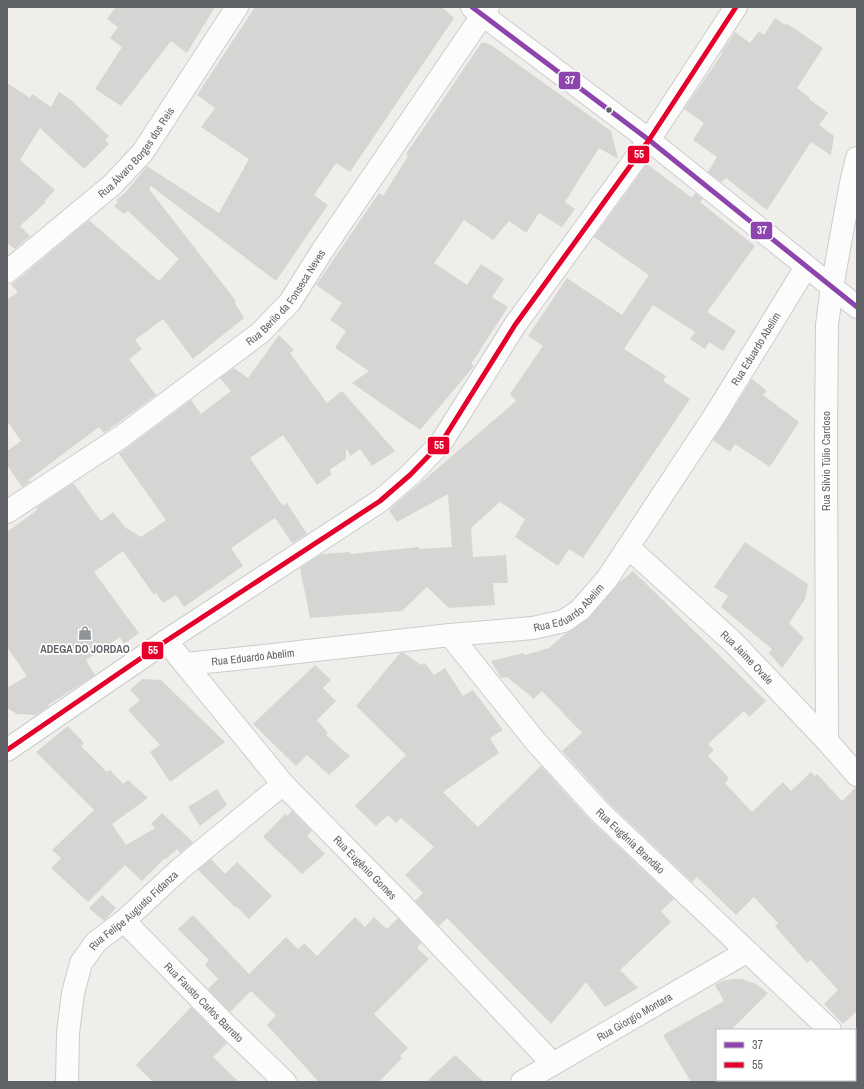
<svg xmlns="http://www.w3.org/2000/svg" width="864" height="1089" font-family="'Archivo Narrow',sans-serif">
  <rect width="100%" height="100%" fill="#efeeea"/>
  <path fill="#d6d5d3" d="M116,7h99l-28,46 -16,-12 -50,65 -26,-17 27,-42 -12,-9 8,-11 -11,-8z
    M255,7h187l12,11 -104,154 -14,-9 -22,32 14,10 -52,76 -125,-95 -2,3 87,112 -1,2 9,15 -51,41 -30,-40 -28,21 7,9 -13,10 27,36 -52,38 -5,-6 -72,54h4l-9,6 -15,-22v-14l14,-10 -14,-20v-121l11,-8 -7,-8 4,-2 74,-62 70,61 20,-22 -51,-48 -4,3 -10,-8 4,-4 -2,-2 9,-7 22,-27 72,47 30,-54 -48,-32 14,-19 -18,-13z
    M775,18l10,7 1,-2 37,25 -26,40 13,10 -1,1 19,14 -9,12 15,11 -3,19 -20,-13 -44,68 -41,-32 -5,4 -13,-10 9,-15 -24,-17 11,-17 -20,-14 38,-55 -1,-1 14,-21 15,11 9,-12 5,4z
    M482,42l9,3 120,86 7,28 -19,-11 -34,54 10,7 -13,18 -23,-14 -13,20 -17,-12 -16,19 -29,-20 -30,43 33,22 14,-21 23,15 -12,18 16,10 -37,57 3,2 -54,64 -68,-47 17,-12 -34,-23 11,-17 -16,-11 12,-17 -26,-18 63,-92 4,3 25,-40 -2,-2z
    M7,83l23,15 2,-4 19,13 8,-15 12,8 38,36 -4,4 4,4 -25,25 -44,-41 -20,32 35,30 -10,11 1,1 -26,24 10,10 -15,13 -8,-6z
    M647,164l45,34 3,-5 8,6 -3,3 55,44 -48,66 29,19 -13,20 -14,-9 -4,7 -15,-10 5,-7 -42,-27 -29,44 42,27 -3,5 27,18 -107,159 -14,-9 -11,17 -43,-29 10,-18 -25,-17 -29,26 2,29 33,-2 2,28h-15l2,22 -46,3 -22,-21 -25,24 -92,7 -10,-50 21,-14 29,-2v2l69,-7v2l33,-2 -4,-53 -51,28 -8,-12 127,-109 -6,-7 33,-48 -15,-10 39,-58 55,37 27,-40 -55,-38z
    M279,335l15,15 -4,3 37,50 15,-12 53,60 -23,15 -12,-17 -9,7 -5,-8v11l-17,11 3,4 -15,11 -34,-50 -33,23 33,48 4,-3 20,31 -15,9 -17,-25 -44,30 12,18 -59,41 -8,-12 -13,8 -7,-10 -2,2 -31,-44 -29,21 45,61 -15,11 -4,-7 -34,23 9,15 -47,30 1,1 -13,9 -19,-1 -10,-6v-20l20,-12 -20,-29v-115l30,-22 -1,-2 36,-24h2l27,37 12,-9 13,16 15,9 25,-17 -47,-66 72,-54 10,14 30,-23 -11,-13 14,-10 14,10z
    M752,379l15,12 -4,4 36,27 -29,45 -35,-23 -5,8 -17,-12z
    M745,542l63,42 -3,15 -16,24 15,15 -22,30 -13,-15 3,-4 -51,-42 7,-11 -14,-9z
    M633,571l133,130 -17,16 -5,-6 -36,33 6,6 -6,6 21,22 -4,5 27,29 31,-30 8,9 20,-19 4,4 2,-2 25,27 14,-14h1v224l-14,13 -19,-20 14,-14 -27,-30 -4,3 -32,-37 3,-3 -24,-26 -18,18 -39,-38 -5,5 -83,-79 -47,-52 20,-18 -40,-42 -8,8 -27,-22 -6,1 -10,-17 32,-8 2,2 24,-7 16,-14 6,-3 18,-13 30,-35z
    M400,653h4l17,12 4,-2 9,12 11,-7 18,28 10,-6 30,40 -13,8 9,15 -56,39 35,35 63,-61 50,55 83,78 -13,12 10,11 -51,48 18,18 -33,19 -19,-25 -35,42 -104,-106 -8,8 -24,-25 8,-8 -18,-18 29,-28 -33,-29 -5,5 -8,-8 -12,11 -21,-20 51,-51 -50,-49z
    M315,665l16,15 -8,8 13,13 -19,19 11,13 -2,2 24,21 -21,19 -22,-20 -11,11 -43,-42z
    M142,679l19,1 64,62 -55,40 -20,-30 10,-7 -32,-35 12,-10 -10,-10z
    M68,726l16,17 -3,3 26,26 3,-2 13,14 5,-4 20,18 -36,26 14,21 29,-17 -4,-4 11,-11 31,29 -13,11 -3,-4 -11,10 -1,-1 -23,23 -17,-16 -37,37 -37,-34 10,-10 -9,-8 42,-40 -58,-58z
    M217,789l10,16 -27,21 -12,-19z
    M292,811l20,20 -5,5 18,18 -23,20 -39,-37 22,-23 2,2z
    M211,859l14,15 12,-12 35,34 -23,23 -13,-13 -1,1 -37,-37z
    M102,895l14,13 -12,13 -15,-13z
    M193,915l56,59 37,-37 12,12 6,-6 13,13 38,-39 10,10 9,-10 13,12 11,-11 23,25 -4,5 12,11 -55,55 34,34 -8,8 2,2 -23,24h-60l-52,-57 9,-10 -25,-24 -21,21 -22,-23 10,-10 -13,-14 4,-5 -31,-31z
    M733,979h9l14,5 12,9 -37,37h-14v52h-26l-28,-47 61,-34 -9,-16 7,-4z
    M191,1007l36,36 -14,14 26,25h-86l-17,-17z
    M455,1055l29,27h-58z"/>
  <g fill="none" stroke-linecap="round" stroke-linejoin="round">
    <defs>
      <g id="street">
        <path d="M472,7l177,133 208,167"/>
        <path id="s1" d="M7,272l105,-87 31,-33 94,-145"/>
        <path id="s2" d="M7,512l114,-75 139,-104 30,-31 32,-51 166,-244"/>
        <path id="s3" d="M629,548l105,95 93,98 30,34"/>
        <path id="s4" d="M450,635l86,107 64,70 230,218"/>
        <path id="s5" d="M166,641l19,23 51,-5 214,-24 83,-7 31,-7 16,-11 27,-31 110,-167 89,-145"/>
        <path id="s6" d="M185,664l98,120 120,122 150,158"/>
        <path d="M827,741l-1,-309 1,-107 5,-38 19,-104 6,-25"/>
        <path d="M7,750l159,-109 214,-140 30,-26 31,-32 74,-118 134,-185 87,-133"/>
        <path id="s7" d="M124,921l104,106 57,55"/>
        <path d="M855,1055l2,2"/>
        <path id="s8" d="M67,1082l1,-49 5,-40 8,-30 15,-21 28,-21 56,-52 103,-85"/>
        <path id="s9" d="M522,1082l224,-130"/>
      </g>
    </defs>
    <use href="#street" stroke="#cbcccc" stroke-width="24"/>
    <use href="#street" stroke="#fdfcfc" stroke-width="22"/>
    <defs>
      <path id="bus-1" d="M472,7l177,133 208,167"/>
      <path id="bus-2" d="M7,750l159,-109 214,-140 30,-26 31,-32 74,-118 134,-185 87,-133"/>
    </defs>
    <use href="#bus-1" stroke="#fff" stroke-width="8"/>
    <use href="#bus-2" stroke="#fff" stroke-width="8"/>
    <use href="#bus-1" stroke="#8e44ad" stroke-width="5"/>
    <use href="#bus-2" stroke="#e4002b" stroke-width="5"/>
  </g>
  <defs>
    <symbol id="shop-bare" viewBox="-9 -9 18 18"><path d="M-5-2.5h2.3a2.7 3.5 0 0 1 5.4 0H5L5.5 6h-11ZM-1.5-2.5h3a1.5 2.3 0 0 0-3 0Z" fill="#919496" stroke="#fff" stroke-width="2.5" paint-order="stroke"/></symbol>
  </defs>
  <g fill-rule="evenodd">
    <use href="#shop-bare" x="75" y="623" width="20" height="20"/>
  </g>
  <circle fill="#5f6368" stroke="#fff" stroke-width="1.5" cx="609" cy="110" r="3.5"/>
  <g text-anchor="middle" stroke-width="3.5" stroke-linejoin="round" paint-order="stroke">
    <g font-size="11" fill="#5f6368" stroke="#fff">
      <text dy="4" stroke="none"><textPath href="#s1" startOffset="177">Rua Álvaro Borges dos Reis</textPath></text>
      <text dy="4" stroke="none"><textPath href="#s2" startOffset="354">Rua Berilo da Fonseca Neves</textPath></text>
      <text dy="4" stroke="none"><textPath href="#s5" startOffset="746">Rua Eduardo Abelim</textPath></text>
      <text transform="translate(826 461) rotate(-90)" y="4">Rua Silvio Túlio Cardoso</text>
      <text dy="4" stroke="none"><textPath href="#s5" startOffset="422">Rua Eduardo Abelim</textPath></text>
      <text dy="4" stroke="none"><textPath href="#s5" startOffset="98">Rua Eduardo Abelim</textPath></text>
      <text dy="4" stroke="none"><textPath href="#s3" startOffset="161">Rua Jaime Ovale</textPath></text>
      <text dy="4" stroke="none"><textPath href="#s4" startOffset="274">Rua Eugênia Brandão</textPath></text>
      <text dy="4" stroke="none"><textPath href="#s6" startOffset="272">Rua Eugênio Gomes</textPath></text>
      <text dy="4" stroke="none"><textPath href="#s8" startOffset="195">Rua Felipe Augusto Fidanza</textPath></text>
      <text dy="4" stroke="none"><textPath href="#s7" startOffset="114">Rua Fausto Carlos Barreto</textPath></text>
      <text dy="4" stroke="none"><textPath href="#s9" startOffset="130">Rua Giorgio Montara</textPath></text>
    </g>
    <g font-size="11" font-weight="bold" fill="#5f6368" stroke="#fff">
      <text x="85" y="653">ADEGA DO JORDAO</text>
    </g>
  </g>
  <g stroke="#fff" stroke-width="1.5">
    <rect x="558" y="71" width="23" height="19" rx="4" fill="#8e44ad"/>
    <rect x="627" y="145" width="23" height="19" rx="4" fill="#e4002b"/>
    <rect x="750" y="221" width="23" height="19" rx="4" fill="#8e44ad"/>
    <rect x="427" y="436" width="23" height="19" rx="4" fill="#e4002b"/>
    <rect x="141" y="641" width="23" height="19" rx="4" fill="#e4002b"/>
  </g>
  <g font-size="11" text-anchor="middle" font-weight="bold" fill="#fff">
    <text x="570" y="84">37</text>
    <text x="639" y="158">55</text>
    <text x="762" y="234">37</text>
    <text x="439" y="449">55</text>
    <text x="153" y="654">55</text>
  </g>
  <rect width="864" height="1089" fill="none" stroke="#5f6368" stroke-width="16"/>
  <rect x="716" y="1029" width="140" height="52" fill="#ffffff" stroke="#bfc1c3"/>
  <rect x="724" y="1042" width="20" height="6" fill="#8e44ad" stroke="#bfc1c3"/>
  <text x="752" y="1049" font-size="12" fill="#5f6368">37</text>
  <rect x="724" y="1062" width="20" height="6" fill="#e4002b" stroke="#bfc1c3"/>
  <text x="752" y="1069" font-size="12" fill="#5f6368">55</text>
</svg>
